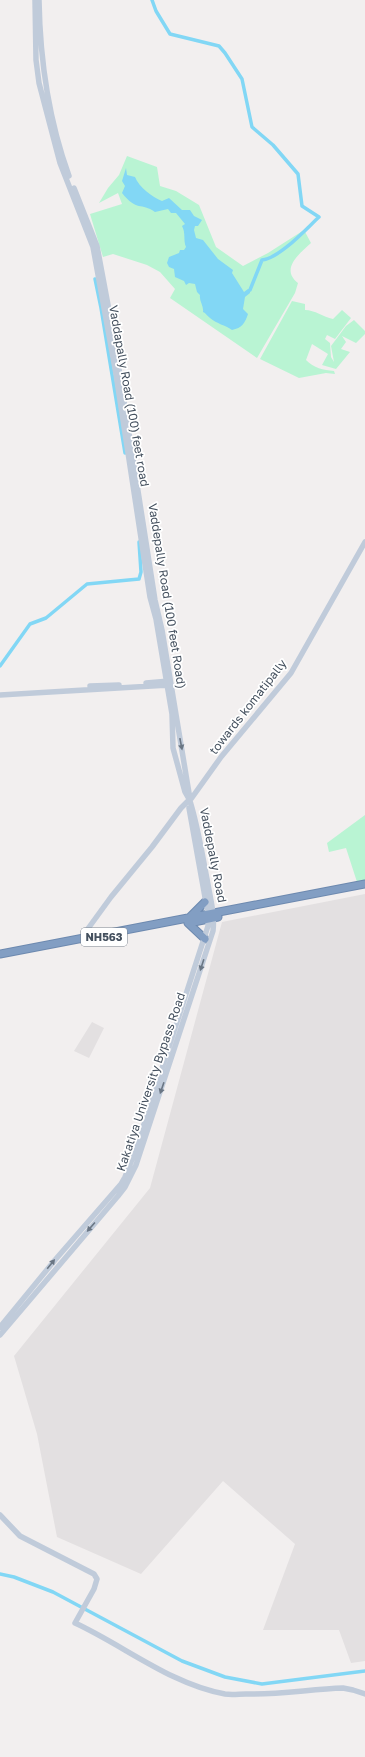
<svg xmlns="http://www.w3.org/2000/svg" width="365" height="1757" font-family="'Golos Text',sans-serif">
  <rect width="100%" height="100%" fill="#f2efef"/>
  <path fill="#e3e0e1" d="M365,894v767l-14,2 -12,-33h-76l32,-86 -72,-63 -82,93 -84,-37 -20,-103 -23,-78 136,-168 72,-266z
    M92,1022l12,6 -15,30 -15,-7z"/>
  <path fill="#b9f4d3" d="M127,156l30,11 3,19 16,5 23,14 17,42 27,19 25,-13 36,-23 7,13c-12,11 -31,26 -13,40l-3,10 -38,65 -87,-60 5,-9 -15,-17 -13,-7 -34,-11 -10,3 -13,-43 32,-10 -4,-11 -19,10 9,-15 11,-13z
    M292,301l13,3v6c10,0 18,7 28,9l9,-9 9,8 -16,21 -8,-4 -2,4 5,4 1,14 3,5 -3,-16 15,-20 8,-6 11,11v3l-9,9 -14,-7 4,6 -5,7 9,3 -14,17 -14,-4 6,-11 -16,-10 -6,16c8,8 17,10 28,11l1,3 -9,-1 -27,5 -39,-19z
    M365,815v66l-8,1 -11,-34 -17,4 -2,-9z"/>
  <path fill="#82d7f5" d="M126,168l1,7 8,2c4,10 17,20 27,24l7,-3 13,12h8l4,6 8,4 -4,6h-3l-1,4 2,8 7,2 15,19 15,11 -1,3 12,19 4,-3 2,1v3l-5,4 -2,12 5,5c-3,9 -6,14 -16,16 -7,-5 -15,-6 -22,-12 -3,-2 -4,-5 -7,-6 1,-6 -4,-11 -3,-17l-3,-3 -2,-8 -6,-1 -3,2 -2,-4 -9,-4 -1,-8 -5,-2 -2,-4 2,-6 10,-4 1,-3h4l2,-3c-3,-7 0,-14 -4,-21l3,-2 -9,-11h-5l-3,-4 -13,3c-14,-10 -18,0 -33,-19l3,-7 -3,-5z"/>
  <g fill="none" stroke-linecap="round" stroke-linejoin="round">
    <path stroke="#82d7f5" stroke-width="3.5" d="M152,0l4,11 14,23 49,12 6,7 17,26 10,48 21,18 25,29 4,32 17,11c-13,12 -39,41 -57,43l-12,30
      M95,279l6,29 24,145
      M0,666l30,-42 16,-6 41,-34 52,-5 2,-7 -2,-30
      M0,1574l14,3 39,15 129,69 43,16 37,7 103,-13"/>
    <defs>
      <path id="highway" d="M190,917l15,-15
        M188,923l17,16
        M189,923l29,-6
        M0,954l365,-70"/>
    </defs>
    <use href="#highway" stroke="#6d89af" stroke-width="9"/>
    <path stroke="#c0cbda" stroke-width="5.5" d="M35,0l1,60 3,23 21,80 33,84 23,127 34,223 6,22 16,95 1,34 12,44 4,7
      M39,0c1,61 9,118 30,176
      M74,188l23,58 17,91 41,263 7,30 28,169
      M146,683l23,-2
      M90,686l29,-1
      M0,695l169,-10
      M189,799h2l30,-42 70,-84 74,-131
      M87,941l-1,-6 1,-5 24,-33 41,-50 29,-39 8,-8
      M0,1327l55,-67 66,-76 4,-7 10,-25 73,-226v-12l-19,-106
      M0,1335l118,-139 7,-9 11,-22 77,-234c2,-17 -3,-34 -6,-52 -5,-26 -9,-52 -17,-78
      M0,1515l20,21 74,38 3,5 -3,10 -19,34c48,22 97,62 150,71 7,1 14,0 21,0 33,1 65,-5 97,-6l10,2 12,4"/>
    <use href="#highway" stroke="#829ec3" stroke-width="7"/>
  </g>
  <defs><path id="oneway-solid" d="M-6-.8H1V-3.2L6.5 0L1 3.2V.8H-6Z"/></defs>
  <g fill="#6a7684">
    <use href="#oneway-solid" transform="translate(181 744) rotate(79)"/>
    <use href="#oneway-solid" transform="translate(202 965) rotate(108)"/>
    <use href="#oneway-solid" transform="translate(162 1088) rotate(109)"/>
    <use href="#oneway-solid" transform="translate(91 1227) rotate(131)"/>
    <use href="#oneway-solid" transform="translate(51 1264) rotate(-51)"/>
  </g>
  <g text-anchor="middle" stroke-width="3.5" stroke-linejoin="round" paint-order="stroke">
    <rect fill="#fff" stroke="#7d858f" stroke-width="1" x="81" y="928" width="46" height="18" rx="3"/>
    <g font-size="11" font-weight="bold" fill="#45515f">
      <text x="104" y="941">NH563</text>
    </g>
    <g font-size="12" fill="#45515f" stroke="#fff">
      <text transform="translate(129 396) rotate(80)" y="4">Vaddapally Road (100) feet road</text>
      <text transform="translate(167 596) rotate(81)" y="4">Vaddepally Road (100 feet Road)</text>
      <text transform="translate(248 707) rotate(-52)" y="4">towards komatipally</text>
      <text transform="translate(213 855) rotate(79)" y="4">Vaddepally Road</text>
      <text transform="translate(151 1082) rotate(-71)" y="4">Kakatiya University Bypass Road</text>
    </g>
  </g>
</svg>
